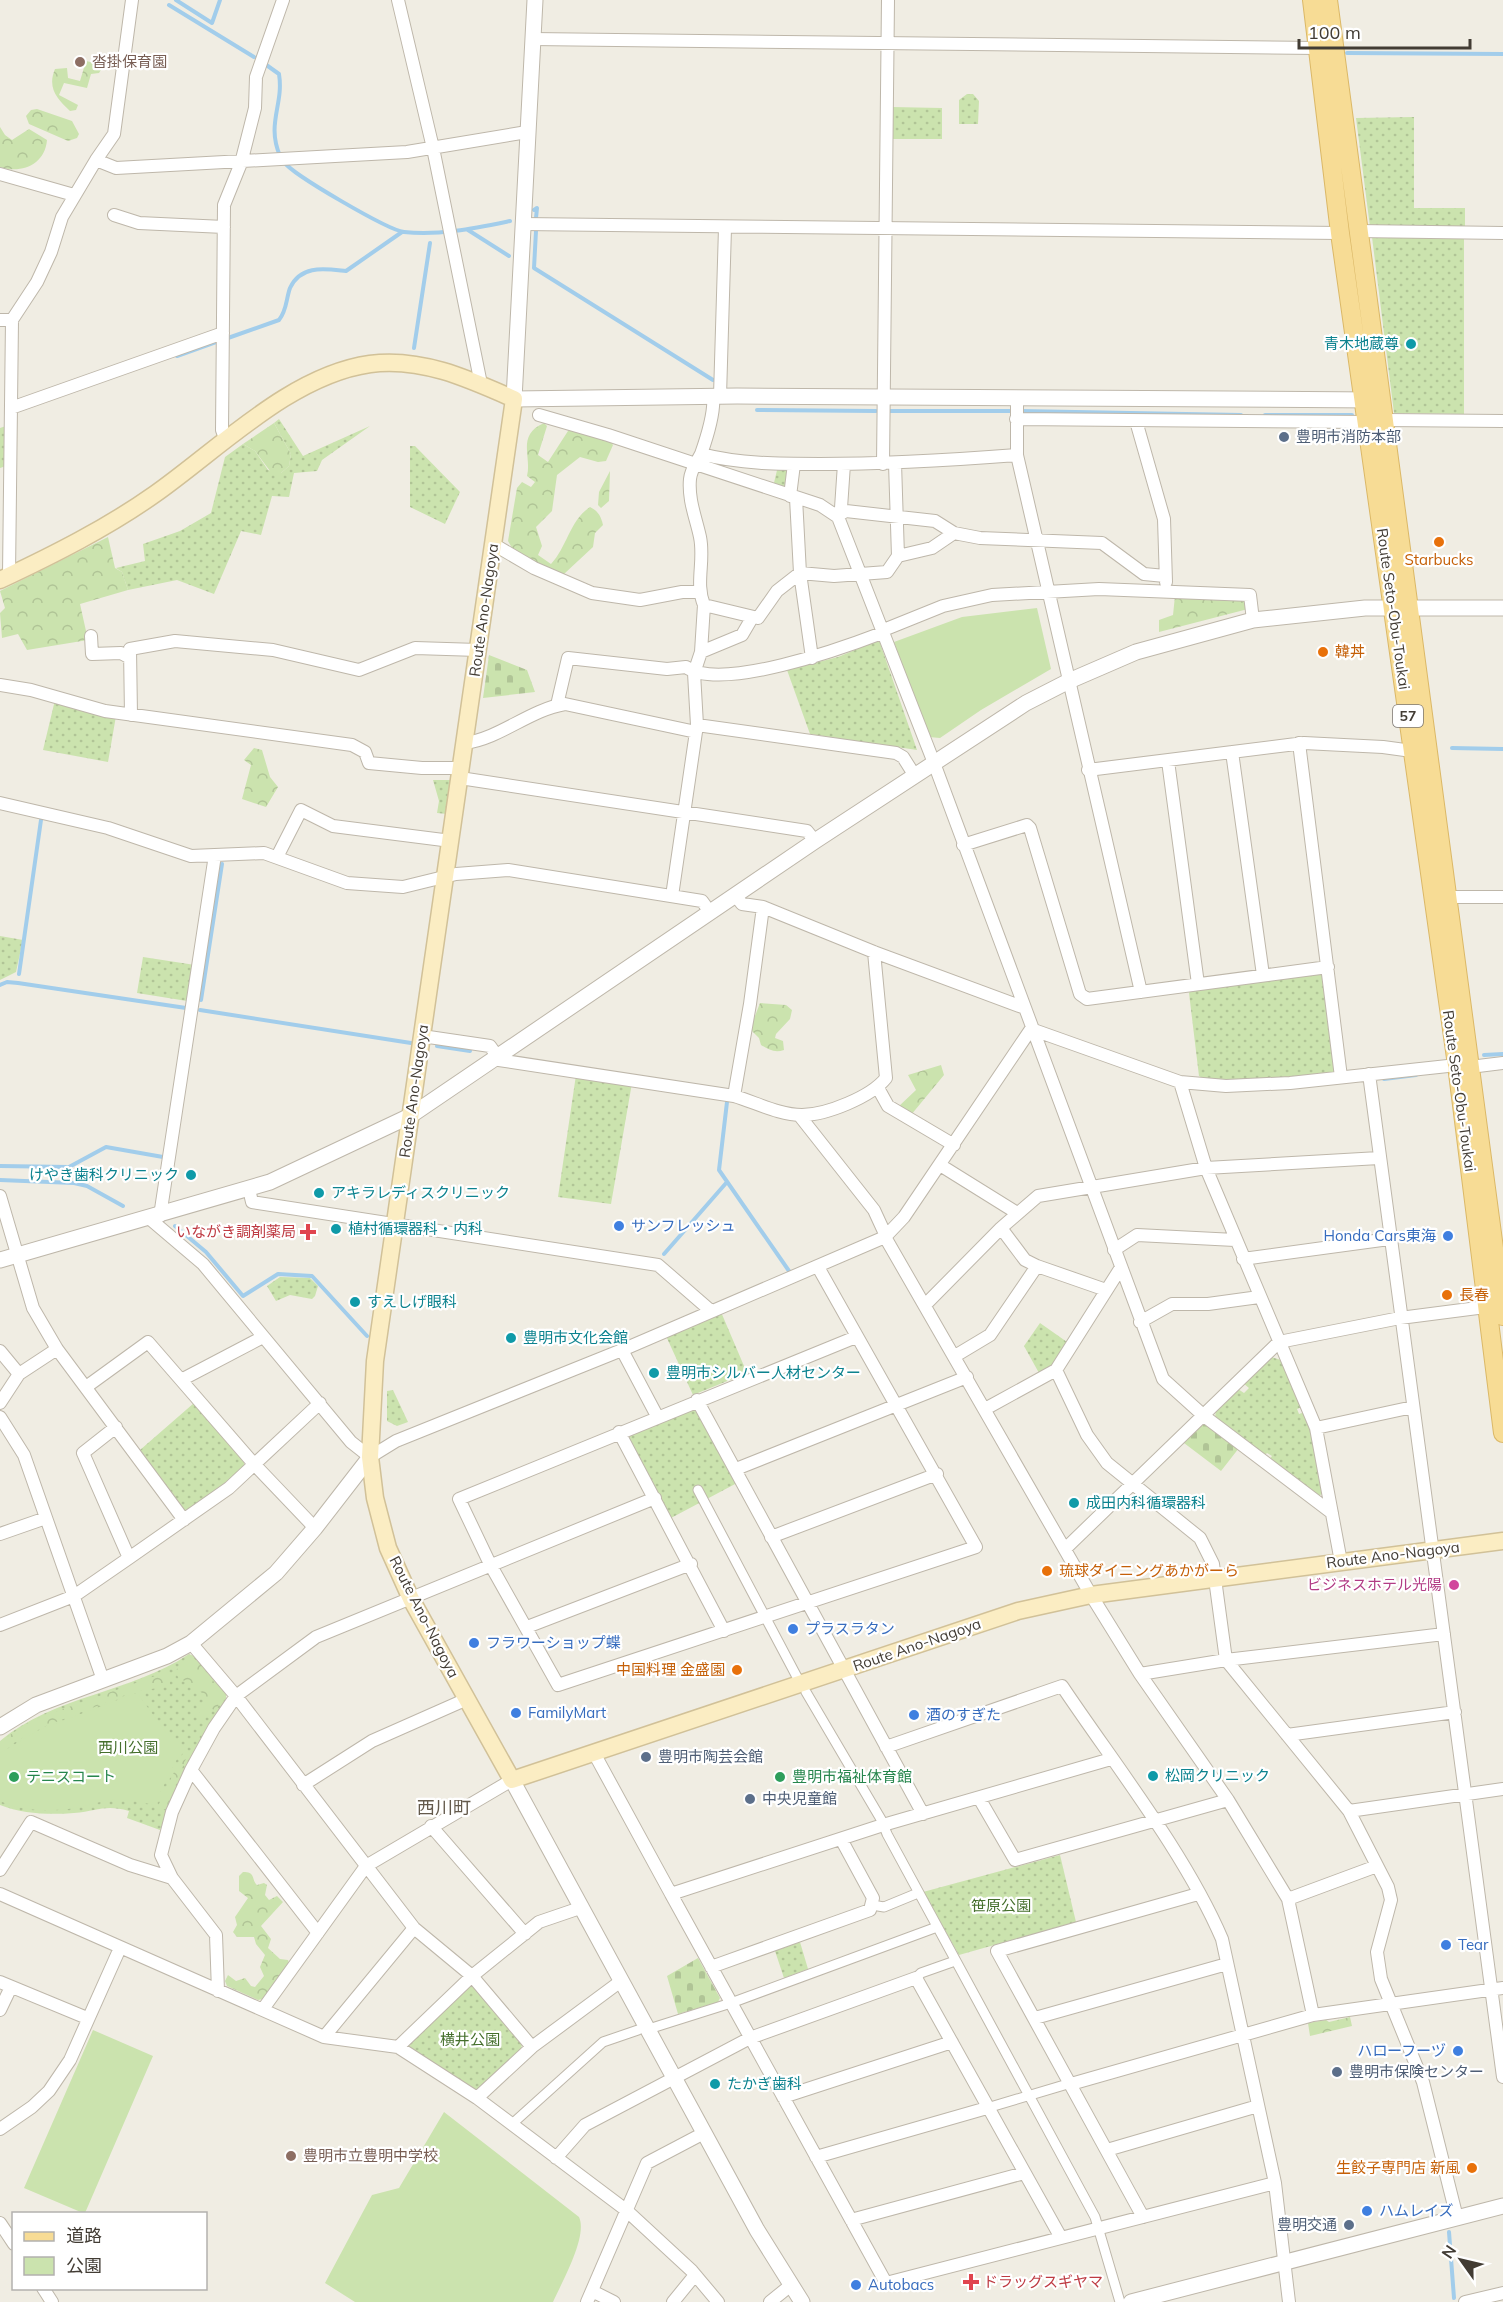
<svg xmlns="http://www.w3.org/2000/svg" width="1503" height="2302" font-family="Mulish,'Noto Sans JP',sans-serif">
  <defs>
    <pattern id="green-dots" width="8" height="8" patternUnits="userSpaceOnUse" patternTransform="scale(1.5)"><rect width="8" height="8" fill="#cbe3ae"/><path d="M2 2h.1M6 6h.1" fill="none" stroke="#b0c496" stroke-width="1.8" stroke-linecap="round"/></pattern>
    <pattern id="forest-crowns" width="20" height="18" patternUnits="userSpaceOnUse" patternTransform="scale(1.5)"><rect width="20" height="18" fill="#cbe3ae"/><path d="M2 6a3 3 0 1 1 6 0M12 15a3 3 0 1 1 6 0" fill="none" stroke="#b0c496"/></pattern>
    <pattern id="cemetery-stones" width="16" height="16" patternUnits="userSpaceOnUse" patternTransform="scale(1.5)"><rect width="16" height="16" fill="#cbe3ae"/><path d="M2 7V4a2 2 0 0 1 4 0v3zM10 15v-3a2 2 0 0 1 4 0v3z" fill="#b0c496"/></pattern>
  </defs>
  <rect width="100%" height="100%" fill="#f0ede3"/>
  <path fill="url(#green-dots)" d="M967,94h6l6,7 -1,23h-19v-24z
    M892,107l50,1v31h-50z
    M1414,117v91h51v20l-95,-1 -14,-109z
    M1372,237h92v177l-70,-1z
    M279,419l24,37 67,-30 -48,34 -5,11 -23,2 -5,24 -17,-1 -11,39 -20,-4 -27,63 -37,-14 -49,10 -6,-18 -6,-4 29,-7 -2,-17 37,-13 31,-18 14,-56 18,-13 12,7 13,19 13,3 8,-7 2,-12 -17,-31z
    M6,426v40l-6,2v-40z
    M410,446h5l45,46 -15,32 -35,-17z
    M778,466h14l-3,26 -16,-5z
    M879,640l38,110 -107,-16 -23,-64 51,-13z
    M55,700l61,16 -8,46 -65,-12z
    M433,780h18l-4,34 -10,-1 2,-12z
    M0,936l23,4 -7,32 -16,8z
    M143,957l52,8 -8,36 -50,-8z
    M1318,971l4,4 13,94 -3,5c-24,2 -118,14 -133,2l-10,-83 3,-5z
    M576,1075l56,8 -21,121 -53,-7z
    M280,1277l30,1 8,8 -3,10 -3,3 -22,-4 -14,6 -9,-15z
    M721,1312l26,61 -54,22 -27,-59z
    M1040,1323l27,19 -15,24 -13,7 -15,-27z
    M1271,1357l10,3 21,47 -5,2 2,5 6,-2 6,16 11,66 -6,3 -47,-37 3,-4 -5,-3 -3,3 -49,-38 1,-8 22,-21 6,4 5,-5 -6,-5z
    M393,1390l15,32 -11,4 -10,-5v-30z
    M194,1403l50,57v8l-54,42h-7l-43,-60z
    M692,1410l6,2 39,71 -66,35 -44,-78 4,-5z
    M189,1654l7,3 30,36v6l-40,69 -26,62 -33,-12 2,-7c-24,-7 -31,0 -55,2 -24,2 -51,1 -74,-8v-64c55,-46 131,-48 189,-87z
    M1060,1855l16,67 -117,33 -36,-63z
    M800,1942l8,27 -24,9 -9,-27z
    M468,1986h6l48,58 -1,5 -41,40h-7l-64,-41v-5z"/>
  <path fill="url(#forest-crowns)" d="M86,61l18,4 -5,8 -8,1 -4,14 -23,-5 -5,12 19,10 -2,5 -6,1c-13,-12 -23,-23 -15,-42l12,-1 1,10 12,3z
    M37,109l35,12 7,13 -2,4 -9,3 -39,-17 -3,-8 5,-6z
    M0,127l5,8 7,5 17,-11 18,11c-2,25 -26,34 -47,27z
    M274,423l17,31 -2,12 -8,7 -8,2 -18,-24 -12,-7z
    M544,423l3,3 -9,29 10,7 20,-31 4,-2 38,12 3,4 -7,16 -8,1 -18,-5 -23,18 -5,36 -16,16 6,19 -4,9 13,9c16,-17 19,-44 39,-57 8,4 11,9 13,18l-8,8 -2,14 -29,27 -10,-1 -42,-25 -4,-7 9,-53 5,-6 9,5 4,-5 -8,-6c5,-19 -11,-41 17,-53z
    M610,471l-1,30 -8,7 -3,-3 1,-13z
    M108,537l7,31 7,4 6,18 -48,14 8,36 -61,10 -9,-16 -16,4 -2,-25 5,-5 -5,-17z
    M1175,596l71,2 2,11 -89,23v-12l14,-5z
    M254,748l8,2 8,27 8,10 -12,20 -24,-8 9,-34 -7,-5z
    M760,1003l26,2 6,5 -2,9 -14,15 -1,4 8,3 1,9c-9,3 -15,0 -23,-5l-2,-7 -9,-9z
    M941,1065l3,10 -33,40 -14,-7 19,-18 -8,-15z
    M190,1657l4,1 30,36 -8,16 -4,-1 -9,9 -5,-3 5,-10v-11l-11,-11 -13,-4 -4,-8z
    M169,1671l1,15 -37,6 -95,37 -38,22v-9l30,-21z
    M184,1751l3,5 -21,53 -5,1 -3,-4z
    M243,1872c13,0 8,7 14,13l7,-2 3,2 -2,10 4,5 8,-4 6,6 -22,24 10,13 -3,9 12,11 8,1 1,3 -26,36 -5,1 -31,-14 -2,-5 3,-6 8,6 9,-3 6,8 4,1 9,-11 -4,-9 5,-12 -9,-11 -2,-7h-17l-4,-5 4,-7 -2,-8 13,-19 -9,-7v-15z
    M1350,2017l2,9 -42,10 -2,-13 18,-3 3,2z"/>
  <path fill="url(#cemetery-stones)" d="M489,655l38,15 8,22 -52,6z
    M1203,1424l5,1 31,23 -18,23 -37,-28z
    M698,1958l22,40 -2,4 -40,12 -11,-38z"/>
  <path fill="#cbe3ae" d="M1037,608l14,61 -70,41 -41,28 -11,-1 -35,-95 68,-25z
    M133,1694h5l29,40 15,15 -28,56c-14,-3 -27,-6 -42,-5 -12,1 -25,6 -37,8 -25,4 -53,3 -75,-7v-48l39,-23z
    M93,2030l60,26 -68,157h-2l-59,-25z
    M444,2112l135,105c9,19 -17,65 -26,85h-198l-30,-19 47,-88 27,-7z"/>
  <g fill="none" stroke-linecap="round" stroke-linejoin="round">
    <path stroke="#a2cdeb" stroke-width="4" d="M176,0l36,23 8,-23
      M169,5l85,52
      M1347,53l156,1
      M265,64l14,10c5,31 -13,49 1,82
      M284,162c9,13 104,68 120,70 35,4 72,-4 106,-11
      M534,210l3,-2 -1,10
      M468,230l41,26
      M536,231l-2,37 179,112
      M228,338l51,-18c8,-10 7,-21 11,-32 11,-24 36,-19 56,-17l56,-39
      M414,348l16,-105
      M177,356l39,-14
      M757,410l119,1
      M889,411h123
      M1020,411l221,4
      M1265,415h87
      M1452,748l51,1
      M19,974l22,-154
      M0,985l7,-3 11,1 168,25
      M201,1000l21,-136
      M200,1010l211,33
      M437,1046l33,5
      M1484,1055l19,-1
      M1384,1079l32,-4
      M727,1102l-8,68 70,101
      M0,1166l69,1 37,-20 57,10
      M0,1180l74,3 13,3 36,20
      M175,1226l31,26 37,44 35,-22 34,2 55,60
      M664,1254l63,-72
      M1449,2232l5,66"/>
    <defs>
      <path id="pedestrian" d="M698,1490l99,187
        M806,1692l76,129 5,13 208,383 25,85
        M872,1905l12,2 34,-14
        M916,1978l5,-5 34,-12
        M655,2027l76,-24 206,-76
        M987,2108l84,-25
        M512,2124l91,-82 35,-12"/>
      <path id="minor" d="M398,0l35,148 48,236
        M532,39l786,9
        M96,160l20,8 291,-16 120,-20
        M0,174l74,21
        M114,215l25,8 85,4
        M522,224l818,9
        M1358,231l145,2
        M0,320h12
        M713,396c2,17 -6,41 -12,58 -4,8 -10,15 -11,25 -2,21 6,39 10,58 5,24 -5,46 4,68l54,13 19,-27 23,-18 34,3 53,-4 11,-16 -3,-93
        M720,396l5,-168
        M1017,399v56l124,537
        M11,408l212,-75
        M539,415l69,20 212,70 18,12 96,246 229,616 41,37 128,97
        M1016,419l351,3
        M1385,420l118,1
        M1136,421l28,98 2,63
        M226,441l-4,-11 2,-225 17,-42 14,-55 1,-31 27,-77
        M701,454c39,10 78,10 119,10 66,0 131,-4 197,-9
        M883,464l5,-464
        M790,496l4,-32
        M796,498l4,75 12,85
        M837,516l9,-5 89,10 19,12 26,5 122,5 42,31 21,2
        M837,516l4,-8 3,-44
        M493,544l41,24 58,25 48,7 42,-8h16
        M898,556l34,-8 22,-15
        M9,575l3,-255 25,-38 14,-30 11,-35 34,-57 18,-26 18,-134
        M881,631l62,-25 49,-11 107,-6 151,6 3,25
        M91,636l1,18 29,-1 9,5
        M701,652l41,-17 10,-17
        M0,685l31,5 74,21 247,34 13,7 4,11 53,5h39
        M557,705l11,-47 99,11 19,-2c35,25 157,-19 196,-34
        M131,715l-1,-66 45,-8 98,9 86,20 56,-22 63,2
        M697,725l199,28 7,4 12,19
        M465,743c36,-5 64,-33 100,-39l131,28
        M1299,743l42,334
        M1232,752l31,223
        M1168,761l30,223
        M1088,770l216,-27 79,4 29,4
        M460,778l347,53 8,10
        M0,803l108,25 83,28 73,-3 83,30 56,4 53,-13 52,-4 194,31 8,11
        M963,845l64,-20 3,3 50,166 7,5 241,-32
        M277,857l24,-47 32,16 118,15
        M735,895l7,9 21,3 111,45 148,55
        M672,896l25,-171 -3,-52 7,-21 3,-47
        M1446,897h57
        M1031,1029l149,53 46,4 64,-3 167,-18
        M422,1036l68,10 7,10
        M492,1059l242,37c21,6 45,19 68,19 24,0 69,-18 84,-37l-12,-126
        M1470,1067l33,-4
        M1369,1074l134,1003
        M1180,1082l26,86 110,260 25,134
        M878,1088l10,18 66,39
        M734,1096l16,-92 13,-97
        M799,1115l75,95 12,26
        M940,1165l77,48
        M249,1189l3,13 406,63 53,46
        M0,1196l33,112 24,41 127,171
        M160,1216l55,-361
        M150,1219l53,45 148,178 19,15 26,-16 226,-91 263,-113 19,-20 127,-188
        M885,1237l206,358 49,79 88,126 60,99 25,116
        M1114,1250l23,-15 98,5
        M1243,1259l146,-20
        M1037,1266l69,24
        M818,1267l158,280 -418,138 -68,-121 -31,-65 397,-162
        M926,1304l75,-76 37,-32 168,-28 173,-10
        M1140,1322l32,-18h36l51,-7
        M622,1350l35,66
        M0,1351l19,23
        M955,1356l35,-21 47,-69 -12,-6 -24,-32
        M1056,1370l31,65 20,28 93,75 13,26 13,96 123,151 39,76 3,13 -14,52 4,27 42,103 34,136
        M181,1380l82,-43
        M86,1387l62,-45 106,122 61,64
        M697,1400l226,414
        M0,1403l19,-29 38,-25
        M985,1409l71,-39 64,-101
        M0,1417l24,38 79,225
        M116,1427l-33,26 46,105
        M1316,1428l97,-21
        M619,1432l105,199
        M736,1469l231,-92
        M0,1534l46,-16
        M771,1537l166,-63
        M1065,1549l214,-207 121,-24 93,-12
        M0,1625l74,-29 55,-38 100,-70 91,-85
        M527,1627l164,-63
        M191,1643l45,53 178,232 58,48 60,71
        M1140,1674l86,-14 218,-26
        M1287,1735l168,-23
        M886,1747l176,-61c53,79 123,167 160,253l53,244 14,119
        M594,1753l77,141
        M1111,1759l-228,66 -212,69 215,389 389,-100
        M191,1770l127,163
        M303,1785l69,-44 95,-42
        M979,1798l36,62 213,-60
        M1349,1811l154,-22
        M431,1826l94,108
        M0,1870l31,-48 99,43 42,13
        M0,1894l324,143 74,10 79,51 149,112 66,61 26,31
        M1288,1899l89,-33
        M711,1967l159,-57 3,-12 -32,-59
        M0,1982l87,36
        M218,1991l-2,-56 -44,-57 -11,-23 11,-43 19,-42 23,-42 22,-32 80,-59 339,-139
        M263,2009l103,-143 146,-86
        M0,2010l11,-23
        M1035,2018l192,-54
        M324,2037l90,-109
        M398,2047l74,-71 67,-54 41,-14
        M1071,2084l242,-69 190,-27
        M783,2097l169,-55
        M477,2098l55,-51 89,-66
        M0,2129l32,-22 17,-16 21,-31 50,-112
        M1107,2150l151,-44
        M816,2157l171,-49
        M556,2158l29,-33 165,-87 166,-60 144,258
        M1143,2217l-146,-266 201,-57
        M851,2220l173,-47
        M0,2223l14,21
        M43,2288l9,14
        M592,2291l22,11
        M587,2302l60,-139 57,-30
        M673,2302l22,-27
        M770,2302l21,-17
        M1465,2302l38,-9"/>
      <path id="tertiary" d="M535,0l-21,399 223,-3 638,4
        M0,1260l270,-78 140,-66 405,-275 211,-138 43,-22 67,-29 117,-32 112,-12h138
        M0,1727l36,-22 131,-49 24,-13 85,-70 39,-45 55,-71
        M512,1780l245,450 45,72
        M1131,2302l372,-96"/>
      <path id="secondary" d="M0,580c53,-25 107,-52 155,-86 64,-45 136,-119 215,-130 51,-7 99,15 144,35l-139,962 -5,96 5,41 13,50 23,51 101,181 506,-169 73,-16 412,-54"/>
      <path id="primary" d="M1312,0l28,233 117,832 46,368
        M1328,0l175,1316"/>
    </defs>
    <use href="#pedestrian" stroke="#beb7aa" stroke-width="11"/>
    <use href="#minor" stroke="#beb7aa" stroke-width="14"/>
    <use href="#tertiary" stroke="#beb7aa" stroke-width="17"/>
    <use href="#secondary" stroke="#d1c198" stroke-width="19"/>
    <use href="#primary" stroke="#dbb867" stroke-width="20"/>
    <use href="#pedestrian" stroke="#fff" stroke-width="9"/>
    <use href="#minor" stroke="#fff" stroke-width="12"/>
    <use href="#tertiary" stroke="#fff" stroke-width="15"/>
    <use href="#secondary" stroke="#fbedc3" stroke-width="16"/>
    <use href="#primary" stroke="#f7dc95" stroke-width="18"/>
  </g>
  <g fill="#8d6e63" stroke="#fff" stroke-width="2">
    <circle cx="80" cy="62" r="6"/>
    <circle cx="291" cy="2156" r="6"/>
  </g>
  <g fill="#0f9aa8" stroke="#fff" stroke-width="2">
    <circle cx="1411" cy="344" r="6"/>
    <circle cx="191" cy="1175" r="6"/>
    <circle cx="319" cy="1193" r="6"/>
    <circle cx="336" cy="1229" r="6"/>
    <circle cx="355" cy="1302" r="6"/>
    <circle cx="511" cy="1338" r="6"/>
    <circle cx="654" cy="1373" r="6"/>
    <circle cx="1074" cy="1503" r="6"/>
    <circle cx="1153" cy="1776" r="6"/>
    <circle cx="715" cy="2084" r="6"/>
  </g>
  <g fill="#5c6f8a" stroke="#fff" stroke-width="2">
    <circle cx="1284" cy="437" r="6"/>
    <circle cx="646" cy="1757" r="6"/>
    <circle cx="750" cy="1799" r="6"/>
    <circle cx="1337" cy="2072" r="6"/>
    <circle cx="1349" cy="2225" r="6"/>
  </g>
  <g fill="#e8710a" stroke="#fff" stroke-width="2">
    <circle cx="1439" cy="542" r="6"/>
    <circle cx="1323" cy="652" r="6"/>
    <circle cx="1447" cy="1295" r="6"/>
    <circle cx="1047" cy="1571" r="6"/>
    <circle cx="737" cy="1670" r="6"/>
    <circle cx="1472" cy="2168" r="6"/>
  </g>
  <g fill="#3f7fe0" stroke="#fff" stroke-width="2">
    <circle cx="619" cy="1226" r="6"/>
    <circle cx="1448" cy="1236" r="6"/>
    <circle cx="793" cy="1629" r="6"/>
    <circle cx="474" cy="1643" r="6"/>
    <circle cx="516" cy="1713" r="6"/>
    <circle cx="914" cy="1715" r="6"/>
    <circle cx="1446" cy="1945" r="6"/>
    <circle cx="1458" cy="2051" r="6"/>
    <circle cx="1367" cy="2211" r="6"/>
    <circle cx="856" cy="2285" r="6"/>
  </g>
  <g fill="#e0444e" stroke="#fff" stroke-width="2">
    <path d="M305 1223h6v6h6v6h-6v6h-6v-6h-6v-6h6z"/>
    <path d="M968 2273h6v6h6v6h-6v6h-6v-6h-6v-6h6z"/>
  </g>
  <circle fill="#d1479c" stroke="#fff" stroke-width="2" cx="1454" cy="1585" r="6"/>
  <g fill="#2e9e5b" stroke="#fff" stroke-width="2">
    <circle cx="14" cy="1777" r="6"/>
    <circle cx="780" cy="1777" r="6"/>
  </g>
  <g text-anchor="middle" stroke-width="4.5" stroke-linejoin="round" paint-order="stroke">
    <rect fill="#fff" stroke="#7b7671" stroke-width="1.5" x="1393" y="705" width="30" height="22" rx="4.5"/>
    <g font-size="14" font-weight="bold" fill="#423c34">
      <text x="1408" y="721">57</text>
    </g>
    <g font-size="15" fill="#785e54" stroke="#fff" text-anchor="start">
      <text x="92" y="67">沓掛保育園</text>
      <text x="303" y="2161">豊明市立豊明中学校</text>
    </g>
    <g font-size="15" fill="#0d838f" stroke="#fff" text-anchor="start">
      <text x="1399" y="349" text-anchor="end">青木地蔵尊</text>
      <text x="179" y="1180" text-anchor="end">けやき歯科クリニック</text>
      <text x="331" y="1198">アキラレディスクリニック</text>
      <text x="348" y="1234">植村循環器科・内科</text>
      <text x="367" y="1307">すえしげ眼科</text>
      <text x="523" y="1343">豊明市文化会館</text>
      <text x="666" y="1378">豊明市シルバー人材センター</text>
      <text x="1086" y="1508">成田内科循環器科</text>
      <text x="1165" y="1781">松岡クリニック</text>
      <text x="727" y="2089">たかぎ歯科</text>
    </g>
    <g font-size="15" fill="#4e5e75" stroke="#fff" text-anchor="start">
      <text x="1296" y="442">豊明市消防本部</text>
      <text x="658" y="1762">豊明市陶芸会館</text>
      <text x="762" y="1804">中央児童館</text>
      <text x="1349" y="2077">豊明市保険センター</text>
      <text x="1337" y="2230" text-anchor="end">豊明交通</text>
    </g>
    <g font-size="15" fill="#c56008" stroke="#fff" text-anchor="start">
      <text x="1439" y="565" text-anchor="middle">Starbucks</text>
      <text x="1335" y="657">韓丼</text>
      <text x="1459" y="1300">長春</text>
      <text x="1059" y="1576">琉球ダイニングあかがーら</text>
      <text x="725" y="1675" text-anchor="end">中国料理 金盛園</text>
      <text x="1460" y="2173" text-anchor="end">生餃子専門店 新風</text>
    </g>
    <g font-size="15" fill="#423c34" stroke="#fff">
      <text transform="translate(1393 609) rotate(82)" y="5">Route Seto-Obu-Toukai</text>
      <text transform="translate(484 610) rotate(-82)" y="5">Route Ano-Nagoya</text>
      <text transform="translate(414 1091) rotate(-82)" y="5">Route Ano-Nagoya</text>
      <text transform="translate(1459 1091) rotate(82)" y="5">Route Seto-Obu-Toukai</text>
      <text transform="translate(1393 1555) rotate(-7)" y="5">Route Ano-Nagoya</text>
      <text transform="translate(424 1617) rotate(63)" y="5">Route Ano-Nagoya</text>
      <text transform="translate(917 1645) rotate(-19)" y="5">Route Ano-Nagoya</text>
    </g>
    <g font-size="15" fill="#366cbe" stroke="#fff" text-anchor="start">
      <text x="631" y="1231">サンフレッシュ</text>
      <text x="1436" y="1241" text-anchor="end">Honda Cars東海</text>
      <text x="805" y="1634">プラスラタン</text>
      <text x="486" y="1648">フラワーショップ蝶</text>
      <text x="528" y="1718">FamilyMart</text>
      <text x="926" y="1720">酒のすぎた</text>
      <text x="1458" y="1950">Tear</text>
      <text x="1446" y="2056" text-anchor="end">ハローフーヅ</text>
      <text x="1379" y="2216">ハムレイズ</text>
      <text x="868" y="2290">Autobacs</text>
    </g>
    <g font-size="15" fill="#be3a42" stroke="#fff" text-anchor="end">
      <text x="296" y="1237">いながき調剤薬局</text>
      <text x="983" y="2287" text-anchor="start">ドラッグスギヤマ</text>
    </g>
    <g font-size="15" fill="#b23c85" stroke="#fff" text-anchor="end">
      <text x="1442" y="1590">ビジネスホテル光陽</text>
    </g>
    <g font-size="15" fill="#456f2c" stroke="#fff">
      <text x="128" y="1753">西川公園</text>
      <text x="1001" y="1911">笹原公園</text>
      <text x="470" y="2045">横井公園</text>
    </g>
    <g font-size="15" fill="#27864d" stroke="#fff" text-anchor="start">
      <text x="26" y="1782">テニスコート</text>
      <text x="792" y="1782">豊明市福祉体育館</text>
    </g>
    <g font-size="18" fill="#645a4c" stroke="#fff">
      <text x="444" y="1814">西川町</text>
    </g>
  </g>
  <rect x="12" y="2212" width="195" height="78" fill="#ffffff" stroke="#b3b1ae" stroke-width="1.5"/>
  <rect x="24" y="2232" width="30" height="9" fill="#f7dc95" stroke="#b3b1ae" stroke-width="1.5"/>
  <text x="66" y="2242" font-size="18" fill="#423c34">道路</text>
  <rect x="24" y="2257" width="30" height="18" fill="#cbe3ae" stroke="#b3b1ae" stroke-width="1.5"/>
  <text x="66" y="2272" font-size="18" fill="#423c34">公園</text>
  <g transform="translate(1461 2260) rotate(304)" stroke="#ffffff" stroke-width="4.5" paint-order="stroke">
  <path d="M0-4.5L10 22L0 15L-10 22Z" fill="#423c34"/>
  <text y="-9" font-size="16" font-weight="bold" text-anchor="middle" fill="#423c34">N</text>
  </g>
  <path d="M1299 39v9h171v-9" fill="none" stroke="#423c34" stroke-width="3"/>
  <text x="1308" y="39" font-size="18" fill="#423c34" stroke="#ffffff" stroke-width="4.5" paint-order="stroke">100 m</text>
</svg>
